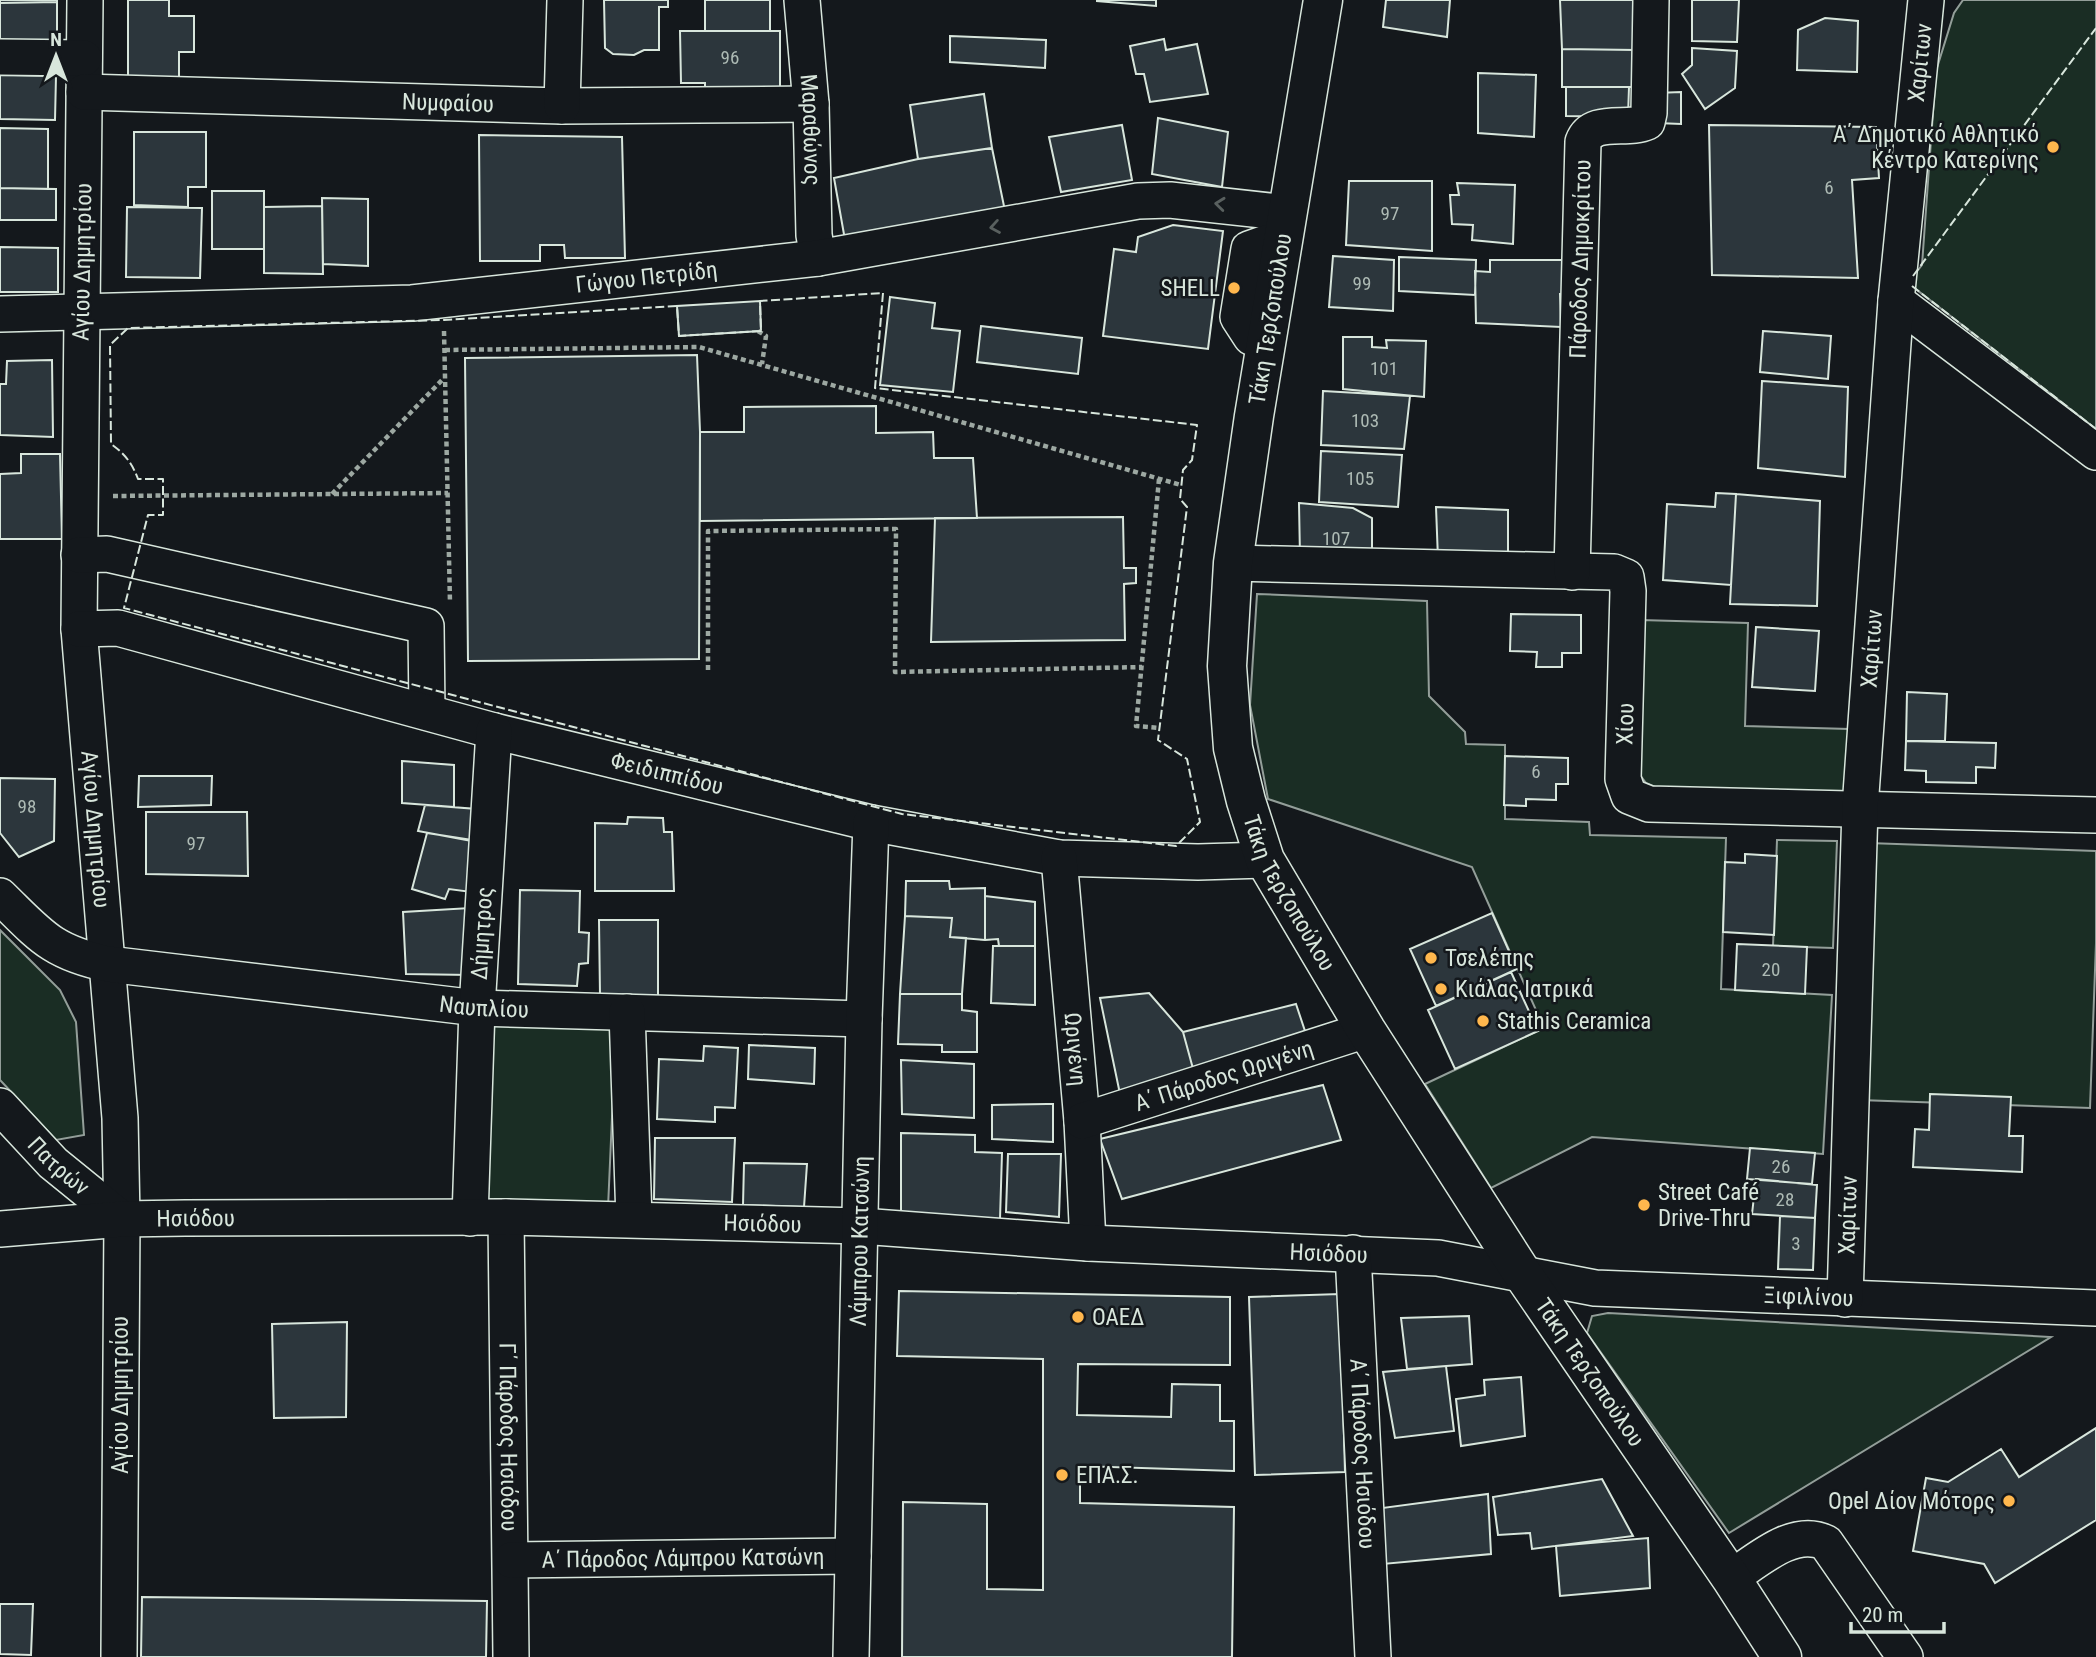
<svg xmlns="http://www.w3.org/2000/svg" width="2096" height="1657" font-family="'Roboto Condensed',sans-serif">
  <rect width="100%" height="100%" fill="#14181c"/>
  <path fill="#1a2d24" stroke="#939e99" stroke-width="2" d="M1963,0h133v429l-188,-146 14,-18 14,-194 18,-58z
    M1257,594l170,7 2,95 36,36 1,12 39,1v74l84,3 1,13 136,3 -5,151 111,6 -9,159 -231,-17 -101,51 -66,-104 119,-56 -72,-161 -204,-68 -18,-94z
    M1640,620l108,3 -3,103 104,3 -1,64 -188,-4 -14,-6 -9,-12z
    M1777,840l60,1 -4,107 -60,-2z
    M1868,843l228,8v92l-6,165 -231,-8z
    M0,930l60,60 16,32 8,113 -28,5 -56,-60z
    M489,1023l127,3 -8,182 -132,-6z
    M1608,1313l443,24 -322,196 -142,-200 5,-17z"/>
  <path fill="#2c363c" stroke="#d8e6dc" stroke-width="2" d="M0,0h57v2l-57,1z
    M128,0h41v16h25v36h-15v25h-51z
    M604,0h64v7h-9v43h-15l-10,5 -21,-1 -8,-6z
    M705,0h65v31h-65z
    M1097,0h59v6l-59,-5z
    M1386,0h64l-3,37 -64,-10z
    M1560,0h76l-1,50 -73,-1z
    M1692,0h47l-2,42 -45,-1z
    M57,2v48h-57v-47z
    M1825,18l33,3 -1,51 -60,-2 1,-40z
    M680,31h100v57l-75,7v-12h-24z
    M950,36l96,4 -1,28 -95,-6z
    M1164,39l2,11 31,-6 11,50 -58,8 -6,-28h-8l-6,-28z
    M1692,48l45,3 -2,37 -30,21 -23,-35 10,-9z
    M1562,49l73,1v37h-73z
    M1478,73l58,2 -2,62 -56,-4z
    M0,75l56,1 -1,44 -55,-1z
    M1566,87h63l-1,30 -62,-1z
    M1681,92v32l-24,-1 -1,-30z
    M984,94l8,54 -74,11 -8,-54z
    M1158,118l70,14 -6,55 -70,-13z
    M1122,125l10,55 -71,12 -12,-55z
    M1709,125l167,2 3,51 -27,2 6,98 -146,-3z
    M0,128l48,1v60l-48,-1z
    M134,132h72v55h-18v20l-54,-2z
    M479,135l143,2 3,121h-60l-1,-13h-24v16h-60z
    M992,148l13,63 -160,29 -11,-62 84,-19z
    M1349,181h83v70l-86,-6z
    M1457,183l58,2 -2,59 -41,-4 1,-15 -21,-1 -2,-29h9z
    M0,188l56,1v31h-56z
    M212,191h52v58h-52z
    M322,198l46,1v67l-45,-2z
    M322,206l1,68 -59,-1v-66z
    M127,207l75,1 -2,70 -74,-1z
    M1173,225l50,6 -15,118 -105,-13 11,-87 22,3 2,-15z
    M0,247l58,1v44h-58z
    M1333,256l61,4 -1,51 -64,-4z
    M1399,257l77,3 -1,35 -76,-4z
    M1490,260h78v34h-8l1,33 -85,-4 -1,-52 15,1z
    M890,297l45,6 -3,25 28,3 -7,61 -73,-7z
    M760,301l1,30 -82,5 -2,-30z
    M981,326l101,12 -4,36 -101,-12z
    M1763,331l68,5 -3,43 -68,-7z
    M1343,337h29v10l15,1 -1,-8 40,1 -2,56 -81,-8z
    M697,355l3,77 -1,227 -231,2 -3,-303z
    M52,360l1,77 -53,-2v-51h6l1,-23z
    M1762,381l86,6 -3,90 -87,-9z
    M1323,391l87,5 -6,53 -83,-4z
    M876,406v27l57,-1 1,26h39l4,60 -277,3v-89h44v-25z
    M1321,451l81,4 -4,52 -79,-5z
    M21,454h39l2,85h-62v-65l21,-1z
    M1716,493l20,1 -5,91 -68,-5 4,-76 48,3z
    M1736,494l84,7 -3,105 -87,-2z
    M1299,503l54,5 19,10v43l-72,-4z
    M1436,507l72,3v54l-70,-5z
    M1123,517l1,51h12v15l-12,1 1,56 -194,2 4,-124z
    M1511,614l70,1v38h-19v14h-26l1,-15 -27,-1z
    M1756,627l63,4 -4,60 -63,-4z
    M1907,692l40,2 -2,47h-39z
    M1906,741l90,2 -1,25 -19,-1v16l-50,-1v-11l-21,-1z
    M1505,756l63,2v26h-12v16l-30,-1v7l-22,-1z
    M402,761l52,4v42l-52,-4z
    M139,776h73l-1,29 -73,2z
    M0,778l55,1 -1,62 -35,16 -19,-24z
    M425,805l52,4 -5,32 -54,-10z
    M146,812h101l1,64 -102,-2z
    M628,817l35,1 1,14h8l2,59h-79v-68l32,1z
    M427,833l52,8 -8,51 -22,-3 -4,10 -33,-10z
    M1745,854l32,2 -3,79 -51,-3 2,-70 20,1z
    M906,881h43l1,8 35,-1v52l-35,-3 2,-19 -47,-2z
    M520,890l60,1 -1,41 10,1 -1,30 -9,1 -2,22 -59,-2z
    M985,896l50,6v44h-36l-1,-7 -13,1z
    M470,908v67l-64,-1 -3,-62z
    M1492,913l25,56 -81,37 -26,-57z
    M905,916l47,2 -2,19 16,1 -4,56h-62z
    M599,920h59v78l-58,-3z
    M1737,944l70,3 -2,47 -70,-4z
    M993,946h42v59l-44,-2z
    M1511,972l27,59 -83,38 -27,-59z
    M1149,993l34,39 12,44 -75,18 -20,-96z
    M900,994h62v16l15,2v40h-35v-7l-44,-1z
    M1296,1004l13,39 -114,33 -12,-44z
    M749,1045l66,3 -1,36 -66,-5z
    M704,1046l34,2 -3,60 -20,-1v15l-58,-3 2,-60 44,2z
    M901,1060l73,4v54l-72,-4z
    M1323,1085l18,55 -219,59 -22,-60z
    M1930,1094l81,3 -2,39h14l-1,36 -109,-5 2,-38 14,1z
    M1047,1104h6v38l-61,-3v-34z
    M901,1133l74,2v17l27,1 -2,66 -99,-5z
    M655,1138h80l-3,64 -78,-3z
    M1750,1148l65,5 -3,31 -65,-5z
    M1008,1154h53l-2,63 -53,-5z
    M744,1163l63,1 -3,43 -61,-2z
    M1756,1179l61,6 -2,33 -63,-4z
    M1780,1216l35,2 -2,52 -35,-1z
    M899,1291l331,6v68l-152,-1 -1,51 94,2 1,-33 48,1v36h14v50l-154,-5v37l154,4 -2,150h-330l1,-155 84,2v85l56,1v-231l-146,-3z
    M1340,1294l5,178 -90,3 -6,-178z
    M1469,1316l3,48 -65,5 -6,-51z
    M347,1322l-1,95 -72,1 -2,-94z
    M1446,1366l8,65 -59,7 -12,-66z
    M1521,1377l4,59 -64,10 -5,-47 29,-4 -1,-15z
    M2096,1428v92l-101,63 -11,-19 -71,-13 13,-73 22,4 53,-33 18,28z
    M1602,1479l31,57 -101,13 -2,-16 -32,2 -5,-38z
    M1488,1494l3,60 -108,10 -1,-56z
    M1648,1538l2,50 -90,8 -4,-50z
    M142,1597l345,4 -1,56h-345z
    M0,1604h33l-2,51 -31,-1z"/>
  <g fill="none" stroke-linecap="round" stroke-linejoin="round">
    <defs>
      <g id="minor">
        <path id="s1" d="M85,0l-6,629 41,489 2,101 -3,438"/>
        <path id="s2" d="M802,0l9,104 3,131 4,23"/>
        <path d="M0,57l84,1"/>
        <path id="s3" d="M84,92l478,14 249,-2"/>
        <path d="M562,106l3,-106"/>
        <path d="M1896,301l200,151"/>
        <path id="s4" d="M0,314l412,-11 406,-45 320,-57 32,-1 118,13"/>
        <path d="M1251,337l-13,-20 11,-68 17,-6"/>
        <path d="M79,555l28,-1 319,72 1,86"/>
        <path d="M1233,563l381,9 12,5 2,14 -5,188 6,17 20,8 447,11"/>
        <path id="s5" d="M1572,572l11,-430c9,-25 44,-11 64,-20l2,-9 2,-113"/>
        <path id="s6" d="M79,629l39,-1 376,103 377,92 188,35 139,4 67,-2"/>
        <path id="s7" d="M1059,858l23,263 6,122"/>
        <path id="s8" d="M0,896c40,39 51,56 108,68l369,44 387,11"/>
        <path d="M627,1012l7,207"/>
        <path id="s9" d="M0,1106l53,57 69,56"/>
        <path id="s10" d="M1082,1121l284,-91"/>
        <path id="s11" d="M506,1217l5,440"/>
        <path id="s12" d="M470,1218l7,-210 17,-277"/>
        <path id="s13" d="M0,1229l122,-10 63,-1 321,-1 355,9 227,17 350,15 157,30 501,20"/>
        <path id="s14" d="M1353,1253l20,404"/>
        <path id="s15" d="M1845,1299l15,-491 36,-507 30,-301"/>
        <path id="s16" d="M511,1560l342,-4"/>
        <path d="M1731,1578c27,-18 63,-51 95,-35l79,114"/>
        <path id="s17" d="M851,1657l13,-638 7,-196"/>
      </g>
      <g id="major">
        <path id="s18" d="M1323,0l-69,416 -21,147 -6,103 6,82 13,53 19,59 101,170 156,243 209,305 51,79"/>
      </g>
    </defs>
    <use href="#minor" stroke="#d8e6dc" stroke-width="38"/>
    <use href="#major" stroke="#d8e6dc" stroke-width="41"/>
    <path stroke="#9da8a2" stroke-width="4.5" stroke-dasharray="5 3.5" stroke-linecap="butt" d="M444,331l6,272
      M758,331l8,5 -4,28
      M445,350l254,-3 482,138
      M1159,479l-23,247 24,2
      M332,494l112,-116
      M113,496l335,-3
      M708,670v-139l188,-2 -1,143 247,-5"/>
    <use href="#minor" stroke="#14181c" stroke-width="35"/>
    <use href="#major" stroke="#14181c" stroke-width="38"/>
    <path stroke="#d8e6dc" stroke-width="2" stroke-dasharray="9 3.5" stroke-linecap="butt" d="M1913,276l183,-248
      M1912,286l184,143
      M883,293l-8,95 322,37 -5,35 -9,10 -3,29 7,8 -29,233 29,19 13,63 -24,24 -274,-32 -778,-206 24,-93h15v-36h-25c-6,-16 -13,-25 -27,-35l-1,-99 18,-17 316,-8 233,-14 2,30 82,-5 -1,-30z"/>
  </g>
  <defs><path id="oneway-chevron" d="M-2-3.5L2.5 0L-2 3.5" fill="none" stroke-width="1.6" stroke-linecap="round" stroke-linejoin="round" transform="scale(1.75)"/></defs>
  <g stroke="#59605f">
    <use href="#oneway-chevron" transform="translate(1220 204) rotate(-174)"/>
    <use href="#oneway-chevron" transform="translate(995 227) rotate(170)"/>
  </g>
  <g fill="#ffb74d" stroke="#14181c" stroke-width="2.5">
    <circle cx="2053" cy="147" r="7"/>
    <circle cx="1234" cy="288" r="7"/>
    <circle cx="1431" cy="958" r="7"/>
    <circle cx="1441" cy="989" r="7"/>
    <circle cx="1483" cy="1021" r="7"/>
    <circle cx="1644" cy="1205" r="7"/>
    <circle cx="1078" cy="1317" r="7"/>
    <circle cx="1062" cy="1475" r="7"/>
    <circle cx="2009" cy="1501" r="7"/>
  </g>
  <g text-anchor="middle" stroke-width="5" stroke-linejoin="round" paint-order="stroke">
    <g font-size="19" fill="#adbab4">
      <text x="730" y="64">96</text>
      <text x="1829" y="194">6</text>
      <text x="1390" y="220">97</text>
      <text x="1362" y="290">99</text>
      <text x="1384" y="375">101</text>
      <text x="1365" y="427">103</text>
      <text x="1360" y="485">105</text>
      <text x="1336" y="545">107</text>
      <text x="1536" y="778">6</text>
      <text x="27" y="813">98</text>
      <text x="196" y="850">97</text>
      <text x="1771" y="976">20</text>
      <text x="1781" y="1173">26</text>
      <text x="1785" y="1206">28</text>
      <text x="1796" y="1250">3</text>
    </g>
    <g font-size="23" fill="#d8e6dc" stroke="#14181c">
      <text dy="8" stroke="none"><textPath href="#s15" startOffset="1239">Χαρίτων</textPath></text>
      <text dy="8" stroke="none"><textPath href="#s3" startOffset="364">Νυμφαίου</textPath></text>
      <text dy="8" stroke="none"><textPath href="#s2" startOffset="130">Μαραθώνος</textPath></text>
      <text dy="8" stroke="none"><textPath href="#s5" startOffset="313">Πάροδος Δημοκρίτου</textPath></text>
      <text transform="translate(82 262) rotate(-89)" y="8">Αγίου Δημητρίου</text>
      <text dy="8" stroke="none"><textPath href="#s4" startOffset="648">Γώγου Πετρίδη</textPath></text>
      <text transform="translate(1270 319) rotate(-81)" y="8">Τάκη Τερζοπούλου</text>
      <text dy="8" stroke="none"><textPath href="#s15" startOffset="651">Χαρίτων</textPath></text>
      <text transform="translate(1625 724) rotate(-88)" y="8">Χίου</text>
      <text dy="8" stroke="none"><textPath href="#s6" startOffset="607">Φειδιππίδου</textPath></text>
      <text dy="8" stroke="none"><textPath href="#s1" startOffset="830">Αγίου Δημητρίου</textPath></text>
      <text dy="8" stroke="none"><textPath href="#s18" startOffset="912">Τάκη Τερζοπούλου</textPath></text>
      <text dy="8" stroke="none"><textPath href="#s12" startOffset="285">Δήμητρος</textPath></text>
      <text dy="8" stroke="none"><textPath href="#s8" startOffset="509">Ναυπλίου</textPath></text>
      <text dy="8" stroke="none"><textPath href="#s7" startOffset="192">Ωριγένη</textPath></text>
      <text dy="8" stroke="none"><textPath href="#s10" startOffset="149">Α΄ Πάροδος Ωριγένη</textPath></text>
      <text dy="8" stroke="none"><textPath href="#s9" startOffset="84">Πατρών</textPath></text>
      <text dy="8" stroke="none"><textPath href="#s15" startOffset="84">Χαρίτων</textPath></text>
      <text dy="8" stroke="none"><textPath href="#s13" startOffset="196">Ησιόδου</textPath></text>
      <text dy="8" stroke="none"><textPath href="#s13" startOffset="763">Ησιόδου</textPath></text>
      <text dy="8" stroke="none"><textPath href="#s17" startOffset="416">Λάμπρου Κατσώνη</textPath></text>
      <text dy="8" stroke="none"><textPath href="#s13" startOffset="1330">Ησιόδου</textPath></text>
      <text dy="8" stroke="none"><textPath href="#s13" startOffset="1813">Ξιφιλίνου</textPath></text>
      <text dy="8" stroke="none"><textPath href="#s18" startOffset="1479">Τάκη Τερζοπούλου</textPath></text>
      <text transform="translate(120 1395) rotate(-90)" y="8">Αγίου Δημητρίου</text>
      <text dy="8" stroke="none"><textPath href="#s11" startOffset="220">Γ΄ Πάροδος Ησιόδου</textPath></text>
      <text dy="8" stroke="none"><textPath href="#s14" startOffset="201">Α΄ Πάροδος Ησιόδου</textPath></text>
      <text dy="8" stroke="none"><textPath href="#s16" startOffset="172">Α΄ Πάροδος Λάμπρου Κατσώνη</textPath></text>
    </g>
    <g font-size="23" fill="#d8e6dc" stroke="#14181c" text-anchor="start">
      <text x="2039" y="142" text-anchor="end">Α΄ Δημοτικό Αθλητικό<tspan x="2039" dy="26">Κέντρο Κατερίνης</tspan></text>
      <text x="1220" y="296" text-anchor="end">SHELL</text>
      <text x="1445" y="966">Τσελέπης</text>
      <text x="1455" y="997">Κιάλας Ιατρικά</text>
      <text x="1497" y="1029">Stathis Ceramica</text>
      <text x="1658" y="1200">Street Café<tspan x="1658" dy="26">Drive-Thru</tspan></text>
      <text x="1092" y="1325">ΟΑΕΔ</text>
      <text x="1076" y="1483">ΕΠΑ.Σ.</text>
      <text x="1995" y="1509" text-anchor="end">Opel Δίον Μότορς</text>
    </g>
  </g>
  <g transform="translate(56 56)" stroke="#14181c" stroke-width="5" paint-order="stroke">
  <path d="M0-5L12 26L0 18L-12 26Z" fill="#d8e6dc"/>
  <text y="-10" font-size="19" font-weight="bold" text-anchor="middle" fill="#d8e6dc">N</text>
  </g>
  <path d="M1851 1622v10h93v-10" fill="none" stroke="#d8e6dc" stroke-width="3.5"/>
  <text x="1862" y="1622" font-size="21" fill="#d8e6dc" stroke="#14181c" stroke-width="5" paint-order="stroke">20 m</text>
</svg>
